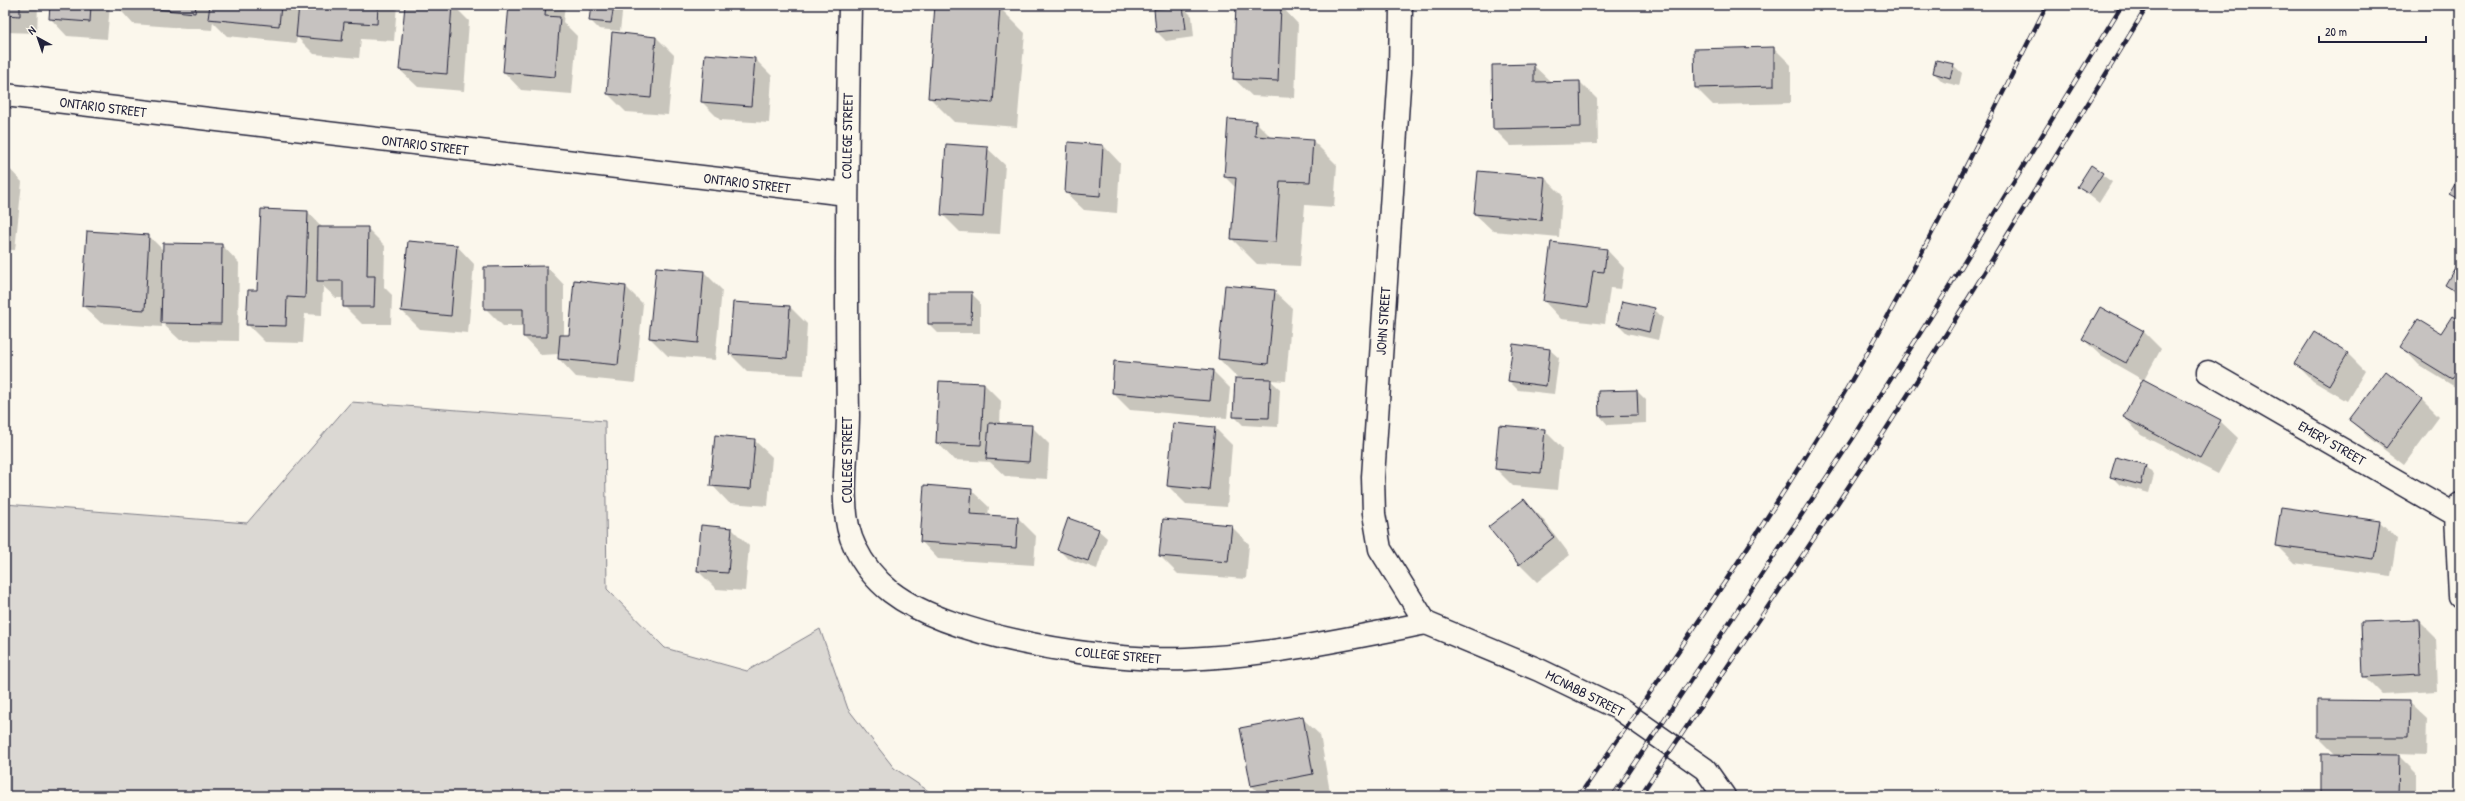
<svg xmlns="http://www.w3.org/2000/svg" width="2465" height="801" font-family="'Patrick Hand',sans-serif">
  <rect width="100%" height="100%" fill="#fbf7ec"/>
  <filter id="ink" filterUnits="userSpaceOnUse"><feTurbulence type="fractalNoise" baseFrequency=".025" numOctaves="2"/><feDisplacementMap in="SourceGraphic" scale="8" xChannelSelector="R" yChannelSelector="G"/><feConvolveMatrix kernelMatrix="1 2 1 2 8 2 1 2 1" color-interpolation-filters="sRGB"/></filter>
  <g filter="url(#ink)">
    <path fill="#dbd8d3" stroke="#7e7d87" d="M351,402l254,19 2,168 58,59 82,23 73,-42 28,80 46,59 42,28h-931v-292l242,19z"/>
    <path fill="#0003" d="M5,5h33l-1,28 -32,-1z
      M51,5h59l-3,34 -40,-3 -17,-18z
      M116,5h281l-3,36 -33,-2 -2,19 -45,-4 -17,-17 -1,6 -69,-7 -14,-14 -1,8 -79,-6z
      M406,5h47l16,16 -5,70 -46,-4 -18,-17z
      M510,5h55l-2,17 14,14 -5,58 -51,-4 -17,-18z
      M592,5h31l-3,26 -21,-2 -9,-9z
      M936,5l64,3 25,25 -8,94 -63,-5 -25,-25z
      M1237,5l44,1 17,18 -3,74 -43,-2 -18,-17z
      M1183,7l9,9 2,21 -28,4 -9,-9 -2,-22z
      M613,33l43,4 18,18 -6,60 -42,-3 -18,-18z
      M1774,48l17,17v38l-78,2 -17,-17z
      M755,59l17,17 -3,47 -49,-3 -18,-18z
      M1533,65l18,17h29l17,17 1,45 -87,2 -17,-17z
      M1953,65l9,8 -3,13 -16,-4 -9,-9z
      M1256,122l16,16 40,2 25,25 -3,42 -29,-2 -5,61 -43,-2 -25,-25 4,-51 -11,-11z
      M1103,145l17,18 -3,50 -33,-3 -18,-17z
      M987,148l18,17 -5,69 -40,-2 -18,-18z
      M5,164l17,18 -7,68h-10z
      M2091,167l21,15 -13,21 -20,-16z
      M1545,178l17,17 -3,42 -66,-6 -18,-17z
      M2460,178v25l-10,-9z
      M308,212l15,16h44l18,18 -1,41 8,8 -1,29h-29l-18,-18v-8h-8l-13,-12 -1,29 -17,-1 -2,29 -38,-1 -18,-18 11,-33z
      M149,236l15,15 58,-6 17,18 -1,78 -58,-1 -18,-17v4l-61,-4 -18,-17z
      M457,246l17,18 -6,69 -48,-4 -18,-18z
      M1607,250l17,18 -3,21 -11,-1 -5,36 -44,-5 -17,-18z
      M2460,261v37l-14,-13z
      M547,267l17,18v51l5,1 57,-50 17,17 -8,79 -59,-6 -17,-18v-5l-18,1 -17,-18v-11h-21l-18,-18z
      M657,268l47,4 18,18 -7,70 -47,-4 -18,-18z
      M1274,291l18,17 -6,73 -16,-1 10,9 -2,38 -35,-2 -9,-9 17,-38 -14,-1 -18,-18z
      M971,293l9,9v31h-42l-9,-9z
      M790,307l17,17 -3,51 -56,-3 -18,-18z
      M2100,308l44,24 17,17 -17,31 76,41 18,17 -20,36 -77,-39 -17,-18 19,-37 -42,-24 -18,-17z
      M1654,309l9,9 -5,22 -31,-7 -9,-9z
      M2460,322v68l-41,-25 -17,-18 40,-13z
      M2315,333l33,21 17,17 -18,30 -34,-20 -17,-17z
      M1550,350l9,8 -5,36 -36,-4 -9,-9z
      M1212,370l18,18 -3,30 -97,-8 -17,-17z
      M2386,373l36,27 17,17 -35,48 -36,-28 -18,-17z
      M984,384l17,17 -1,23 31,2 18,18 -2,35 -42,-3 -15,-14 -36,-2 -17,-18z
      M1637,391l9,9v23l-38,2 -8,-9z
      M1215,428l17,17 -5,62 -41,-3 -18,-18z
      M1544,430l18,18 -4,42 -45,-4 -17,-17z
      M754,440l18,17 -4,49 -39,-3 -17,-18z
      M2145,466l9,9 -5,18 -29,-8 -9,-9z
      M971,490l18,17 -1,9 30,2 18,18 -2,29 -96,-6 -17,-18z
      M1524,500l18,18 28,37 -33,27 -18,-18z
      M2379,522l18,17 -6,37 -97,-13 -18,-18z
      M702,526l30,3 17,17 -4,45 -29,-2 -18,-18z
      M1231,526l18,18 -3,35 -68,-5 -18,-18z
      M1098,530l9,8 -10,31 -30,-11 -9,-9z
      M2419,621l17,17 2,53 -56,3 -18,-18z
      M2409,702l18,17 -1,36 -29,-1 19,19v23h-94l14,-41 -18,-18z
      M1302,718l18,17 10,57 -23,4h-45l-10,-10z"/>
    <path fill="#c6c2c0" stroke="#22223b" d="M5,5h15v11l-15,-1z
      M50,5h41l-1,17 -41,-3z
      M115,5h81l-1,8z
      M210,5h71l-2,21 -71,-7z
      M299,5h79l-1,19 -33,-2 -2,19 -46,-4z
      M405,5h47l-5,69 -48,-4z
      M509,5h37l-1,11 15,1 -5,60 -52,-5z
      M591,5h23l-3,18 -22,-2z
      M935,5l65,2 -7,96 -65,-5z
      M1236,5h45l-3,76 -45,-2z
      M1183,6l3,23 -30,3 -2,-23z
      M612,32l44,5 -5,61 -44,-4z
      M1774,47v39l-79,2 -1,-39z
      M705,54l50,4 -4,48 -50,-4z
      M1936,60l18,4 -4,14 -17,-5z
      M1534,64v18l46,-1 1,46 -88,2 -1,-64z
      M1228,119l28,2 -1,15 58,4 -3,42 -30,-1 -4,61 -45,-3 5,-61 -12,-1z
      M1068,142l35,3 -3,51 -35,-3z
      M946,144l42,3 -5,70 -42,-2z
      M2091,165l12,8 -14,21 -12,-7z
      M1478,171l67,6 -4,43 -67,-6z
      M2460,176v24l-11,-6z
      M261,209l47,2 -3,87 -18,-1 -1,29 -40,-1 2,-35h9z
      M318,227h50l-1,49h8l-1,31h-31v-26h-26z
      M87,231l62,4 -4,75 -63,-4z
      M408,241l49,4 -6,71 -50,-5z
      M1551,242l56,7 -3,23 -11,-1 -5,36 -45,-6z
      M163,243l59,1 -1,80 -60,-1z
      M2460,259v35l-15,-9z
      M547,266v71h-24v-28h-39v-42z
      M656,267l48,4 -6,72 -49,-5z
      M574,280l52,6 -8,79 -60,-6 2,-24h9z
      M1225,285l50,5 -7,74 -50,-5z
      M928,292h44l-1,32h-43z
      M1622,301l33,7 -6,24 -32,-8z
      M733,302l57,4 -3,52 -58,-4z
      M2100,307l44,24 -18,32 -44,-24z
      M2452,316l8,5v46l-8,12 -52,-32 18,-28 23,14z
      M2314,332l34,21 -19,32 -35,-21z
      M1513,344l37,5 -4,37 -38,-5z
      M1114,361l99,9 -3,31 -98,-8z
      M2386,371l36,28 -36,49 -37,-28z
      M1235,378l36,1 -2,39 -36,-1z
      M2143,379l78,41 -21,38 -77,-41z
      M939,381l45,2 -3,62 -45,-2z
      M1637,390l1,25 -39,1 -1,-25z
      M989,423l43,2 -3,37 -43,-3z
      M1173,423l42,4 -6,63 -42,-4z
      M1499,425l46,4 -4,44 -46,-4z
      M715,435l40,4 -4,50 -41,-3z
      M2116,457l30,8 -5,20 -31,-8z
      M924,485l48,4 -2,25 48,3 -2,31 -96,-6z
      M1524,499l30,38 -35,28 -31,-38z
      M2281,507l99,14 -6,38 -99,-13z
      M1068,518l31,11 -11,32 -31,-11z
      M1163,519l69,6 -4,37 -69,-6z
      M701,525l31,3 -4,45 -31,-2z
      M2419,620l2,54 -58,3 -2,-55z
      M2317,700l93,1 -1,36h-92z
      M1303,716l10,58 -62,12 -11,-58z
      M2321,754l78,1 -1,41h-77z"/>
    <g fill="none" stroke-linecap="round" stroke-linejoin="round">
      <defs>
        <path id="street" d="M850,5c-3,137 -4,273 -2,410 0,39 -11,97 7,132 8,17 21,33 36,45 61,47 218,70 295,67 81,-3 160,-20 240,-36
          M5,95l841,99
          M2208,372l248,143
          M2460,504l-4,11 4,81"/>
        <path id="secondary" d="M1401,5l-1,67 -27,405 1,37 6,35 46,74 113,47 79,38 87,61 19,27"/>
      </defs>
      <use href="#street" stroke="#22223b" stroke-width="25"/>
      <use href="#secondary" stroke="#22223b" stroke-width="25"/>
      <use href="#street" stroke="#fbf7ec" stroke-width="22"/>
      <use href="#secondary" stroke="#fbf7ec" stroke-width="22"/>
      <defs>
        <path id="rail" d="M1579,796c87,-127 176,-254 255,-386 79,-131 144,-269 213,-405
          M1613,796l240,-358 82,-128 187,-305
          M1640,796c77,-115 156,-229 232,-345 95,-147 185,-297 276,-446"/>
      </defs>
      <use href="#rail" stroke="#22223b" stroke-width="4.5"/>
      <use href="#rail" stroke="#fbf7ec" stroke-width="3" stroke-dasharray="9" stroke-linecap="butt"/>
    </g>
  </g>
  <g text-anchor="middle" stroke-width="4" stroke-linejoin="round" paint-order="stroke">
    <g font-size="14" fill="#22223b" stroke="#fbf7ec">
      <text transform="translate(103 107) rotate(7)" y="5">ONTARIO STREET</text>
      <text transform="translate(847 136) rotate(-89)" y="5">COLLEGE STREET</text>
      <text transform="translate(425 145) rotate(7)" y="5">ONTARIO STREET</text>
      <text transform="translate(747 183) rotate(7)" y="5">ONTARIO STREET</text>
      <text transform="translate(1383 321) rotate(-86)" y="5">JOHN STREET</text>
      <text transform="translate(2332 443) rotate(30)" y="5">EMERY STREET</text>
      <text transform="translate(847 460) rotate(-90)" y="5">COLLEGE STREET</text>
      <text transform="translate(1118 655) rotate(5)" y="5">COLLEGE STREET</text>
      <text transform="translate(1585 693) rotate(27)" y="5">MCNABB STREET</text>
    </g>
  </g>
  <rect width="2465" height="801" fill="none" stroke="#fbf7ec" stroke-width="20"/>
  <rect x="10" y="10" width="2445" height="781" fill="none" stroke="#22223b" stroke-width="1.5" filter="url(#ink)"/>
  <g transform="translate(38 38) rotate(320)" stroke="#fbf7ec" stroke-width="3" paint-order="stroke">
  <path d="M0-3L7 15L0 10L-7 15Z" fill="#22223b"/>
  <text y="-6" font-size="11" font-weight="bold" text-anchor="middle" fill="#22223b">N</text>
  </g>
  <path d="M2319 36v6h107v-6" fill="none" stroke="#22223b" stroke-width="2"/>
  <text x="2325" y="36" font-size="12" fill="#22223b" stroke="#fbf7ec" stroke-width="3" paint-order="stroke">20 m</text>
</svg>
